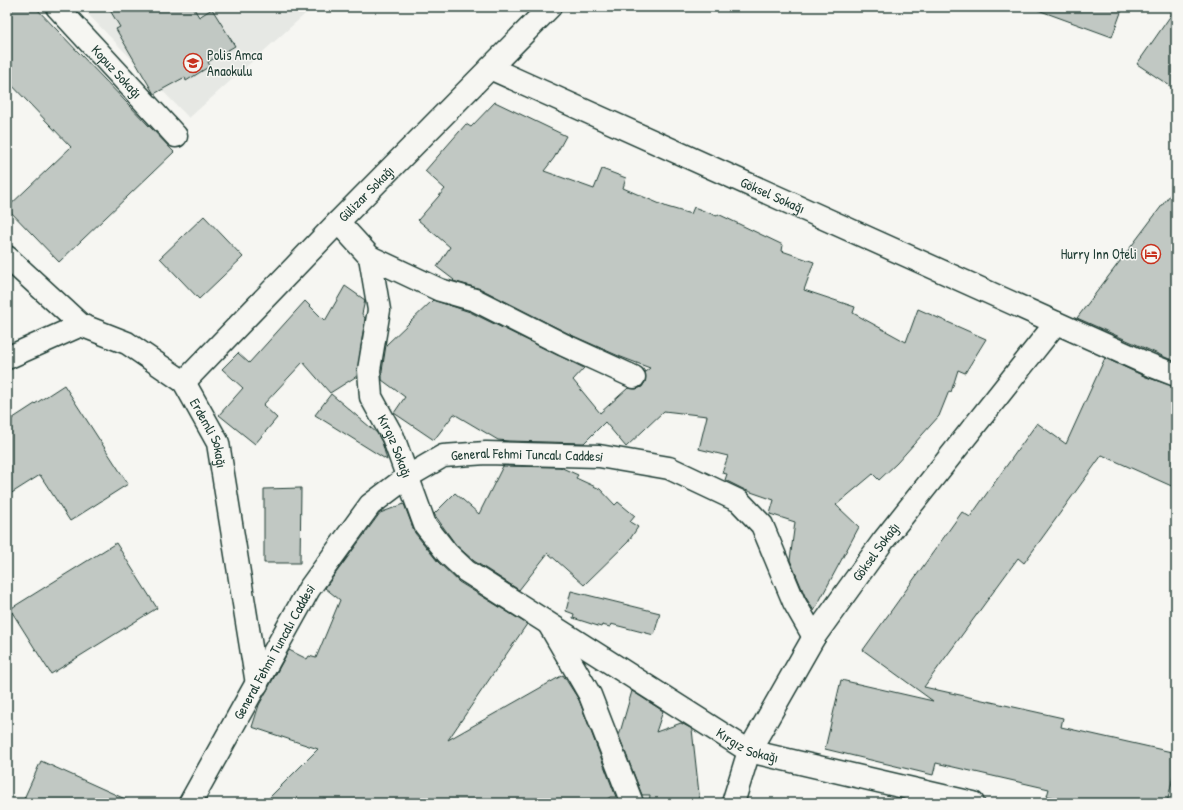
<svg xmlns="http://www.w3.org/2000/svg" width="1183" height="810" font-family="'Patrick Hand',sans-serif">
  <rect width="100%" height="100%" fill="#f6f6f2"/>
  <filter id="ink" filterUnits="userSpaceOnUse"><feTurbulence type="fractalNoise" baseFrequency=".025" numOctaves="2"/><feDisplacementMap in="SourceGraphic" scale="8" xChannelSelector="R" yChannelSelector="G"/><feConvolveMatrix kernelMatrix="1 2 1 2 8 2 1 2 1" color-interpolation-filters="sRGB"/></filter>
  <g filter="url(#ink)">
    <path fill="#e6e8e4" d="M81,7h232l-124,111z"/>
    <path fill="#c1c8c3" stroke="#1f3d34" d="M7,7h28l139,145 -115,110 -52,-54 64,-61 -64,-67z
      M108,7h85l6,10 13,-8 23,37 -27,16 2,4 -24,15 -1,-4 -31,17 -38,-65 4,-2z
      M1038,7h85l-11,30 -74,-27z
      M1176,8v82l-39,-26z
      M495,102l71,34 -12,22 -10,13 50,18 8,-20 24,9 -3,10 44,19 24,7 3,-7 23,9 1,-2 65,31 -1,6 32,11 -10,28 51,17 -2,6 53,29 12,-33 68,30 -21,34 -7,-3 -7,22 -2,-1 -10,25 -42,47 -18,17 -6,-6 -37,31 23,22 -45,84 -9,-15 -15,-36 5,-38 -25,-8 4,-14 -29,-10 -20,-10 2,-6 -5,-1 6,-17 -29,-7 8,-33 -43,-5 -38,36 -21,-25 -21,21 -75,-2 -11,-1 -44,-26 -20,26 -40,-27 11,-16 -23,-17v-9l4,-26 47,-45 37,12 114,56 -11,12 27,33 28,-25 8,1 6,-2 3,-5v-10l5,-4 -29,-11 -52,-23 -88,-45 -28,-8 1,-1 -17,-13 13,-20 -32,-27 27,-31 -20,-18 41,-47 5,3z
      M1176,187v175l-99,-44z
      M204,216l39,41 -44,42 -39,-41z
      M345,286l20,14 -3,14 3,4 -8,58 -27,17 -27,-31 -40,43 14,13 -22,26 -36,-29 24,-27 -21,-19 16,-16 11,10 56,-62 20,20z
      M1105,358l41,19 30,10v101l-74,-33 -78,108 -6,-5 -94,129 139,31 -2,9 115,26v11l-9,39h-88l-32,-7 2,-7 -113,-26 -3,12 -108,-26 16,-69 92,21 -70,-51 99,-138 8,5 67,-94 29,21z
      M64,385l64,99 -58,37 -30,-46 -33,21v-74z
      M331,394l46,39 5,9 5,18 -72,-45z
      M503,466l57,1 18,8 -2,3 24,11 15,16 3,-3 17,14 -5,6 8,5 -10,15 -44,43 -36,-32 -29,37 -45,-29 -18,-16 -22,-31 21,-21 24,21z
      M301,488l-1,75h-36v-74z
      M404,504l11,29 23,29 21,20 68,42 -79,116 115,-65 16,25 37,97h-6l-8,6h-272l-6,-5 -6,5h-54l54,-54 -66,-22 7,-22 30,-55 18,9 2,-3 7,2 24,-58 -15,-12 55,-75z
      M116,543l41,65 -106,66 -41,-65z
      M571,591l89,22 -6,22 -43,-11 -1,3 -8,-2 -1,2 -28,-9 1,-4 -8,-3z
      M632,691l31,20 -7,21 25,-9 11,6 8,74h-51l1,-8h-8l-23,-59z
      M41,761l93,42h-112z"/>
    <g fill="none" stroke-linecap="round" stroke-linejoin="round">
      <defs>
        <g id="minor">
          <path id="s1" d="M57,7l119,129"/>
          <path id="s2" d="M490,68l660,297 26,10"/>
          <path id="s3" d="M338,222l32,35 9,53 -10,60 2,27 22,40 32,88 22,28 19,18 283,180 224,52"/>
          <path d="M7,257l74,68"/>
          <path d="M370,257l70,33 35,10 89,45 70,32"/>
          <path id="s4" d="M7,358l74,-33 46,18 57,39 34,61 39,241"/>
          <path id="s5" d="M184,382l154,-160 212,-215"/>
          <path d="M550,626l40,69 42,108"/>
          <path id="s6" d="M190,803l119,-214 61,-84 37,-28 36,-21 43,-3 113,3 70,12 70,33 23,24 32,77 20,35"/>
          <path id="s7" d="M733,803l16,-52 65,-114 69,-96 173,-218"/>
        </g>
      </defs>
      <use href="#minor" stroke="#1f3d34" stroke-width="25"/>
      <use href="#minor" stroke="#f6f6f2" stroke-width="22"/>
    </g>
  </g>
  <defs>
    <symbol id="school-ring" viewBox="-11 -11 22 22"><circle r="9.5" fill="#f6f6f2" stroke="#c8321e" stroke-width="1.5"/><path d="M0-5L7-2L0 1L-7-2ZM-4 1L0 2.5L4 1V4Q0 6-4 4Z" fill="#c8321e"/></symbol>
    <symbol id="hotel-ring" viewBox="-11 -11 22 22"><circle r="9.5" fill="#f6f6f2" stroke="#c8321e" stroke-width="1.5"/><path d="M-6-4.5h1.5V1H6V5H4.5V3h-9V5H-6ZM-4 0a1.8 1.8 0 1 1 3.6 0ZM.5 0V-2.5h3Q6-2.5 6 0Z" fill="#c8321e"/></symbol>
  </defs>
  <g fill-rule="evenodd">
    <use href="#school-ring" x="182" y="52" width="22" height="22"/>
    <use href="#hotel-ring" x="1140" y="243" width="22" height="22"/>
  </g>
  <g text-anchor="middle" stroke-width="3" stroke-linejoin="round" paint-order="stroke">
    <g font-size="14" fill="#1f3d34" stroke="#f6f6f2" text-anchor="start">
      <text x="207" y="60">Polis Amca<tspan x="207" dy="16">Anaokulu</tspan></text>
      <text x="1137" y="259" text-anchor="end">Hurry Inn Oteli</text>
    </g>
    <g font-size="14" fill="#1f3d34" stroke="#f6f6f2">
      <text dy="5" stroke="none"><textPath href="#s1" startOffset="88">Kopuz Sokağı</textPath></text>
      <text dy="5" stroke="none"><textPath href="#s5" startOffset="262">Gülizar Sokağı</textPath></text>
      <text dy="5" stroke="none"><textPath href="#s2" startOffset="310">Göksel Sokağı</textPath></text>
      <text dy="5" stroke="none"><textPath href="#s4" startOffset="257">Erdemli Sokağı</textPath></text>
      <text dy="5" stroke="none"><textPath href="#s3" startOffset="244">Kırgız Sokağı</textPath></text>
      <text dy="5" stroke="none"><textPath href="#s6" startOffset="521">General Fehmi Tuncalı Caddesi</textPath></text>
      <text dy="5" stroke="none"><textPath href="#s7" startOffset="291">Göksel Sokağı</textPath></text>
      <text dy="5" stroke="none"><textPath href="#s6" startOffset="173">General Fehmi Tuncalı Caddesi</textPath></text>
      <text dy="5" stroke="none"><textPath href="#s3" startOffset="722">Kırgız Sokağı</textPath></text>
    </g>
  </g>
  <rect width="1183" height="810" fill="none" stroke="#f6f6f2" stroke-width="24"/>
  <rect x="12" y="12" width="1159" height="786" fill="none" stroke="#1f3d34" stroke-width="1.5" filter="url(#ink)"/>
</svg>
